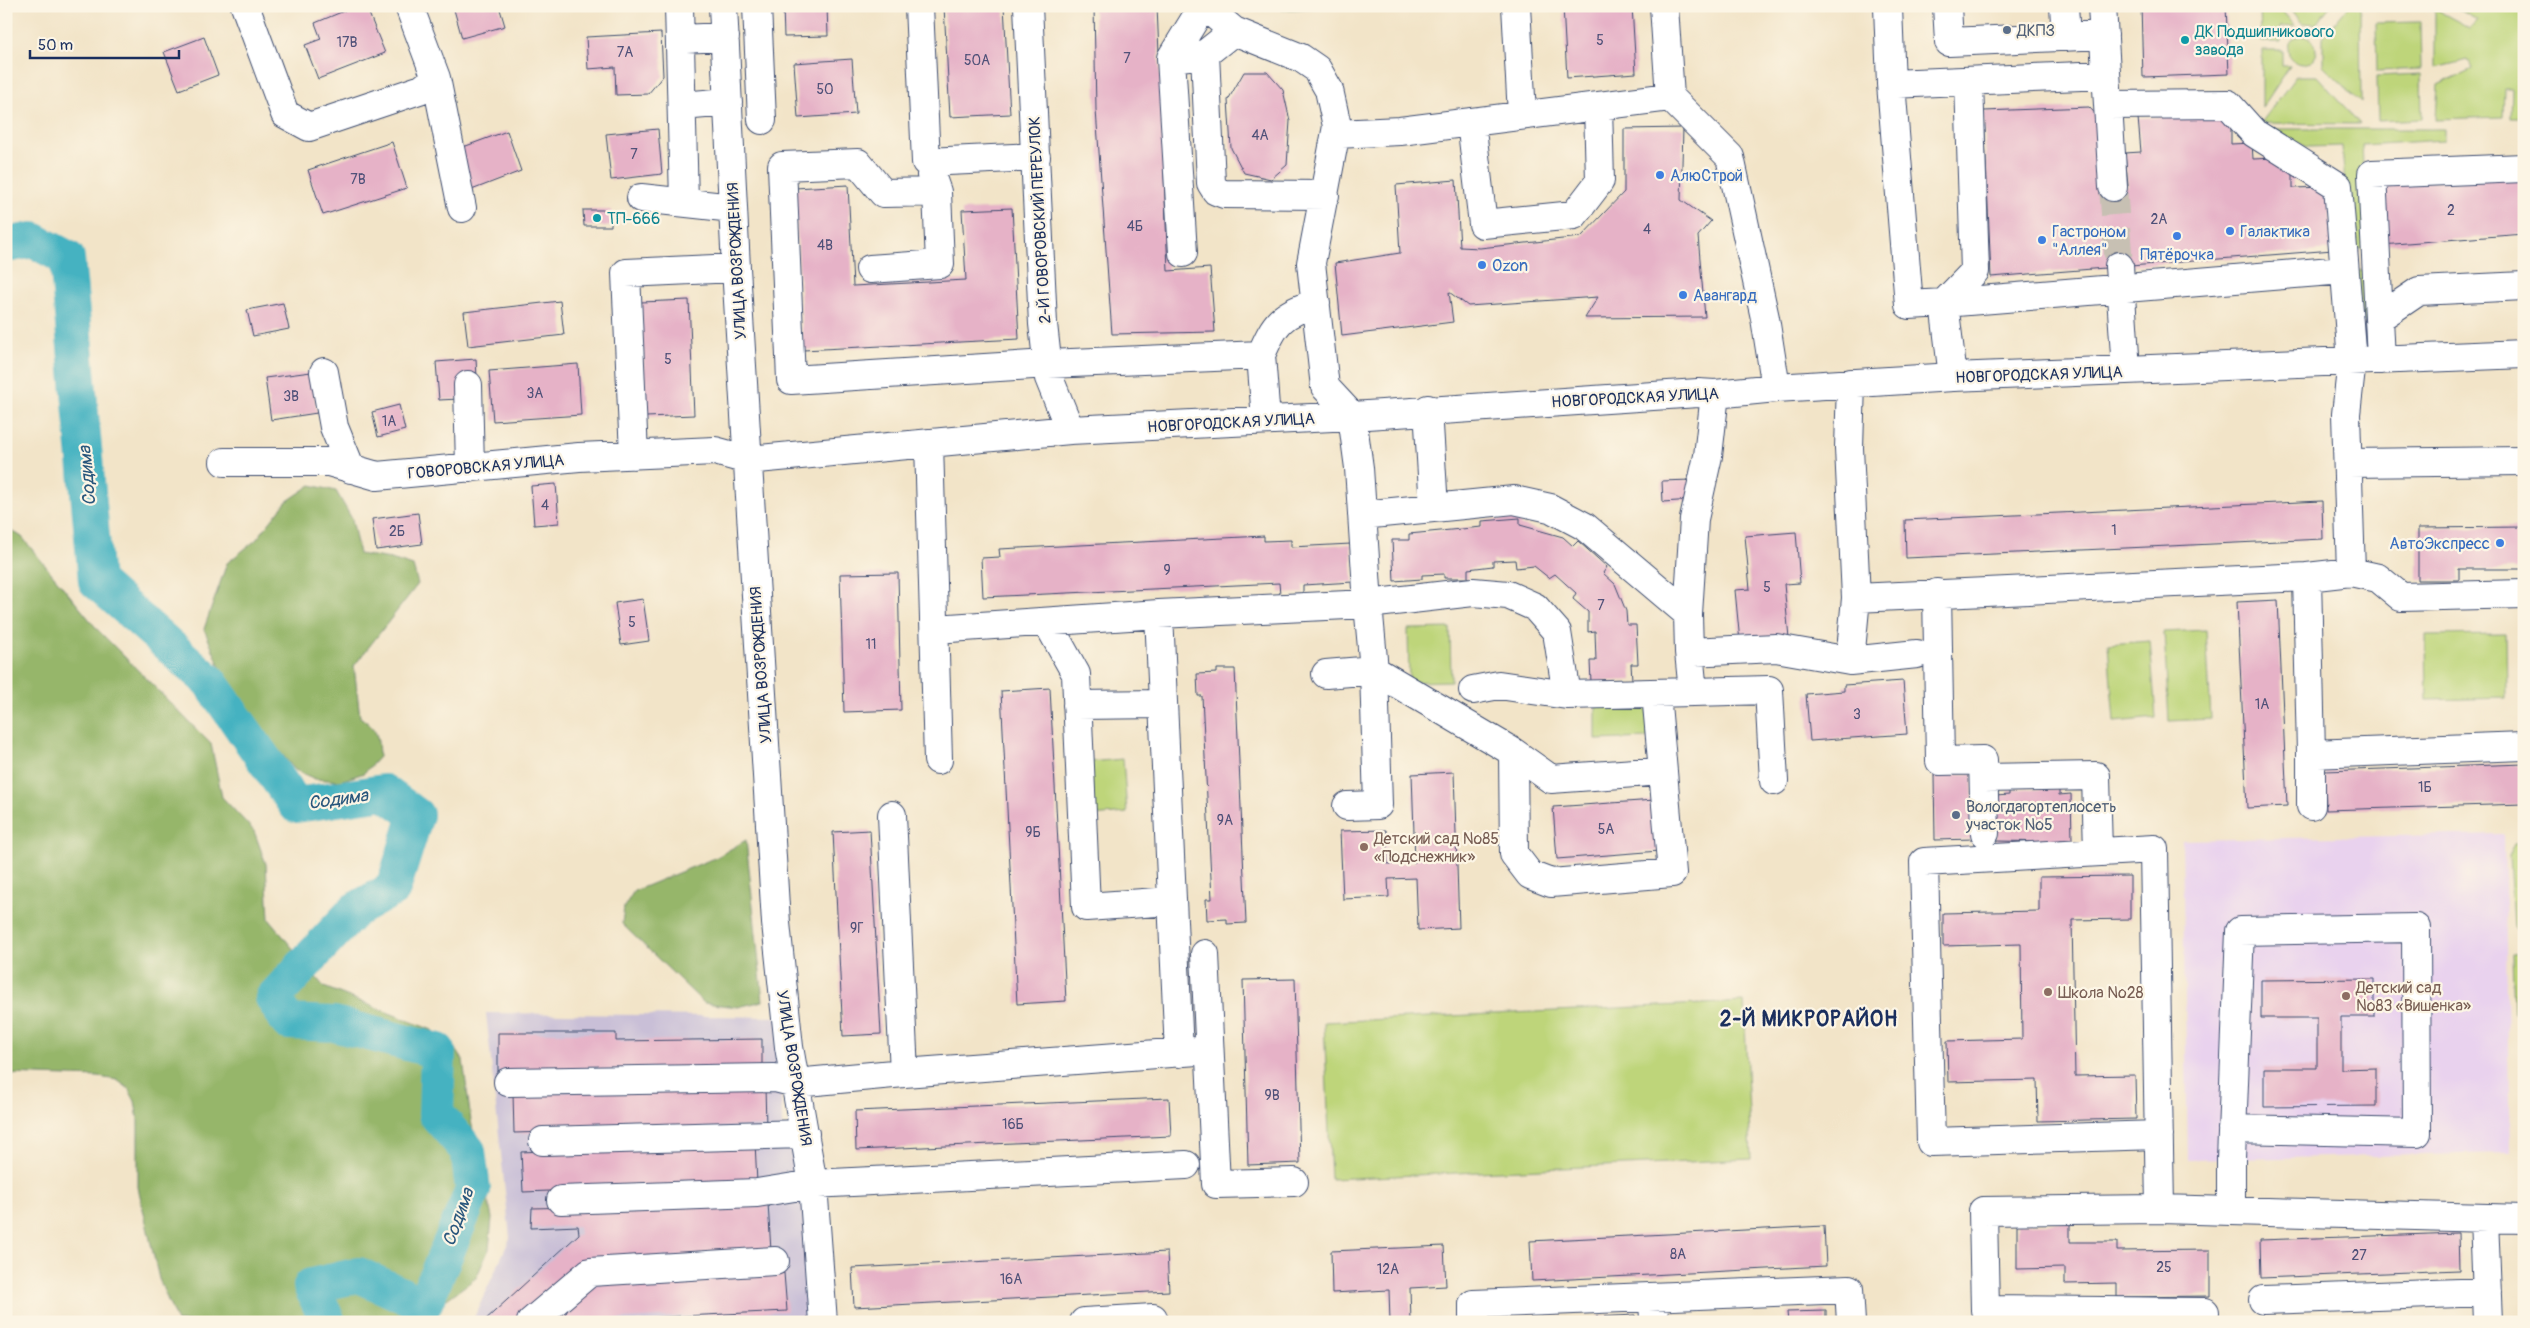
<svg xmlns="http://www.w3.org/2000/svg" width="2530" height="1328" font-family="Pangolin,sans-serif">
  <rect width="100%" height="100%" fill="#fcf5e5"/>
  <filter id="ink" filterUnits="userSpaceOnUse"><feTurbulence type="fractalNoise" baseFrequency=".02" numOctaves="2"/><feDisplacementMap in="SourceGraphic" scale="10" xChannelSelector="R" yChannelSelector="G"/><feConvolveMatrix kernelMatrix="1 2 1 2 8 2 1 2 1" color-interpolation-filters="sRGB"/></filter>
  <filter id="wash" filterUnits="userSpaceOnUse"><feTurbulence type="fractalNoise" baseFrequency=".0096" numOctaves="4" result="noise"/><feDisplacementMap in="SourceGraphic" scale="20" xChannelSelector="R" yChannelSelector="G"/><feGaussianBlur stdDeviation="1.12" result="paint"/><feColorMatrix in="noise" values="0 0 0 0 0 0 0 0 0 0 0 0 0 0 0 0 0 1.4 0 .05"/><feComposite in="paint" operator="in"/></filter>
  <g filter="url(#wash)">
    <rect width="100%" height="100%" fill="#f2e4c8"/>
    <path fill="#e9d2ee" d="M2504,834l6,319 -322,7 -6,-320z"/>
    <path fill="#c9bfd7" d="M486,1013l292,4 5,127h18l11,178h-340l38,-84z"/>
    <path fill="#bed57a" stroke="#6c826c" d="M1282,6h61l-61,4z
      M2260,6h18l17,20 -15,1 1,15h-20z
      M2289,6h41l-14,18 -14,-1z
      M2349,6h11l1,96 -38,-37v-28z
      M2376,6h44v2l-44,1z
      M2453,6h60l11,4v108h-13l1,-29h-8l-1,28 -67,2 2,-34 34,-16 -4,-9 -33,8v-59l35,19 7,-8z
      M2420,22l1,47 -44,2 -1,-48z
      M2288 50a14 14 0 1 1 28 0a14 14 0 1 1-28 0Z
      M2262,50h20v16h8l-28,42z
      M2421,74l1,45 -44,2 -1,-45z
      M2296,76h21l43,48 -99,-1z
      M2270,129h174v11l-82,5 5,103 -17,2 -8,-104 -35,1z
      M2367,270v52l-7,1 -8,-52z
      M1450,628l1,53 -42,1 -1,-53z
      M2206,630l5,89 -42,2 -5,-89z
      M2506,634l1,64 -80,2 -1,-65z
      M2150,641l6,77 -42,4 -6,-78z
      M1647,704l1,34 -52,2v-35z
      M1123,759l4,54 -36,3 -3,-54z
      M2524,843v92l-7,-3 -4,-6 -4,-70 6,-12z
      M2524,953v60h-10l-2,-59z
      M1744,1002l7,157 -420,20 -7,-157z"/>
    <path fill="#96b66a" stroke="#587264" d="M311,485l25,6 16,28 7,35 32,5 22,7 5,18 -64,82 6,51c18,13 18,18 19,40l-15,16 -24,8 -25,-2 -20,-9 -37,-45 -34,-49 -20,-47 23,-66 29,-23 30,-38z
      M6,527l16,10 76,93 113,114 11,53 32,34 12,33 3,55 55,68 108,43 20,13 11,17 8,61 21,97 -3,31 -13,29 -61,44h-238l-18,-43 -21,-92v-67l-3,-19 -7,-13 -11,-8 -19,-3 -92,-3z
      M746,840l17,161 -25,6 -34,-4 -82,-79 2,-17 10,-16 83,-34z"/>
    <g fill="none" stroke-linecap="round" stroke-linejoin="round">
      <path stroke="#45b2c1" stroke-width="36" d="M6,245l27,-5 34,18 29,323 113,100 87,124 88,-13 32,23 -23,74 -38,21 -82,88 15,24 46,2 104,27 -2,63 32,37 5,39 -49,115 -65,-30 -48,11 17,36"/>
    </g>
    <g id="blocks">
      <path fill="#e6b2c7" d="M356,6h10l19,47 -67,26 -13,-34 16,-6 -6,-16z
        M453,6h46l6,20 -43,12z
        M783,6h44l1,30 -44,1z
        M944,6h60l6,108 -60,3z
        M1094,6h63l11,265 42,-3 5,64 -103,2 -16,-224z
        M1563,6h69l4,67 -69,5z
        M2141,6h85l3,68 -86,3z
        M661,33l2,43 -15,18 -32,1 -1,-28 -27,2 -2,-32z
        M204,37l14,38 -39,15 -15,-38z
        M852,59l4,55 -58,4 -4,-55z
        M1244,72h23l16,18 7,31 -3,44 -16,14 -27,-6 -13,-25 -3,-48z
        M2089,107l15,16 9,64 15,-1 -3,-33 16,-1 -3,-34 93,-3v29l21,-1 1,16 23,-1 17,8v22l35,-1 5,63 -342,27 -7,-166z
        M1683,128l-2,72 30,21 -13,15 7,81 -120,1 13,-21 -130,9 -19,-14 4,30 -111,14 -7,-73 65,-10 -4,-68 60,-5 4,67 20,1 101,-11 43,-45v-63z
        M658,129l4,45 -51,6 -5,-46z
        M507,131l14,40 -52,20 -14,-41z
        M392,142l15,46 -84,27 -15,-45z
        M2524,174v60l-143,11 -5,-59z
        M848,185l5,101 113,-6 -4,-70 50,-2 7,131 -216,11 -8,-162z
        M583,210h28v16h-27z
        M689,300l5,115 -48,2 -5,-115z
        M560,301l4,34 -96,11 -4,-34z
        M283,303l6,26 -36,7 -6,-26z
        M476,359l1,19 -18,21 -20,1 -3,-38z
        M578,364l3,51 -88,6 -4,-50z
        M311,372l6,41 -46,7 -6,-42z
        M399,405l6,25 -27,7 -6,-25z
        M1691,480l1,20 -29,2 -1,-21z
        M556,484l3,39 -25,2 -3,-39z
        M2322,501l1,38 -417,19 -1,-38z
        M418,513l4,31 -46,6 -4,-31z
        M1520,518v7l43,12 10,9 5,-5 29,26 -4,6 12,11 11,27 1,14h9l2,39h-7l1,16 -41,2 -1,-21h6l-1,-30 -7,1v-20l-15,-13 3,-6 -21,-19 -6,4 -15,-12 -18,2 -1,-8 -22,1v5l-25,3v9h-24v-4l-22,1v4l-28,2 -2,-41h17v-6l73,-7v-6z
        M2524,527v42h-65v11h-41v-52z
        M1796,532l4,51 -16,1 5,54 -49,4 -5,-52 15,-1 -5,-53z
        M1264,536v5l27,-1v7l60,-3 2,38 -50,3v8l-23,1 -1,-11 -296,14 -2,-39 19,-1 -1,-8z
        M898,573l3,137 -57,2 -4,-138z
        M643,599l6,42 -28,4 -6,-42z
        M2278,600l9,206 -40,2 -10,-206z
        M1217,669h18l11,254 -19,1v-5l-20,1 -1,-21h6l-10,-203h-4l-1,-22 20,-1z
        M1903,681l4,53 -97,7 -4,-47 38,-3v-6z
        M1050,688l16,313 -49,3 -16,-313z
        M2524,764v40l-198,6 -1,-39z
        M1454,772l5,156 -41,2 -2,-52 -28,1 1,18 -46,2 -3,-68 46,-1 2,34 27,-2 -3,-88z
        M1972,774l2,65 -39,1 -1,-65z
        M2059,789v6l12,-1 1,46h-12l-1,2 -62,-1 -1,-45 13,-1v-5z
        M1655,800l4,51 -102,8 -4,-52z
        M870,830l11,204 -38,2 -10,-204z
        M2130,876v43l-58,1 3,156 60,-1 1,44 -98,2 -1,-41 -89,2 -1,-41 75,-2 -1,-95 -78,2v-33l96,-2v-34z
        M1295,979l5,184 -52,2 -5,-185z
        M2374,979v38h-33v52l35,-1v38l-112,1v-39h53v-50h-56v-38z
        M498,1033h118v8l146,-2v29l-264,3z
        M765,1087l1,39 -252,7 -1,-39z
        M1169,1098l2,38 -315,14 -1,-39z
        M755,1142l2,41 -234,9 -2,-40z
        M768,1203l3,48 -189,11 -67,60h-32l96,-88 -1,-8 -47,2 1,-20z
        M2070,1223v19h47v9l93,-1v46l-93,1v-14l-52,1v-16l-48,1v-45z
        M1824,1226l2,40 -294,15 -2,-40z
        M2458,1233l1,37 -198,8 -1,-38z
        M1444,1246l2,40 -36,2 1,34h-21l-1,-32 -57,3 -1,-42z
        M1167,1252l2,39 -315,16 -2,-39z
        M784,1273l3,38 -226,11 10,-18 26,-20z
        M1826,1311v11h-38l-1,-10z
        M1635,1315v7h-38l-1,-5z"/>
    </g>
  </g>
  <g filter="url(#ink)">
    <use href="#blocks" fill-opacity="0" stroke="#3b4a6e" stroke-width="1"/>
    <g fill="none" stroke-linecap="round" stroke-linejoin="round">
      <path stroke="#c7c0b3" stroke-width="28" stroke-dasharray="28 14" stroke-linecap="butt" d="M2113,187l6,79"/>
      <defs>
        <path id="minor" d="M245,6l40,108 24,13 113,-38 14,-11 -27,-72
          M679,6l5,196
          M723,6l13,262 40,655 13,124 24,137 10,138
          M757,6l5,114
          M919,6l7,156 110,-5
          M1028,6l15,318 6,54 21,52
          M1516,6l6,109
          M1664,6l6,91 60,60 35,161 11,70
          M1947,6l2,36 155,-7
          M2064,6l2,31
          M2102,6l11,181
          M1888,7l3,77 215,-9
          M1234,31l-29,23 6,129 5,8 8,3 101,1
          M680,39l45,-2
          M1171,58l32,-52
          M436,78l26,130
          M1891,84l18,221 35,-2 31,-32 -6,-190
          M2108,105l120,-1 26,29 84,53 14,175 -6,53 5,158
          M682,106l46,-4
          M1471,122l12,102 91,-9 26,-34 -2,-75
          M1336,134l64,-3 270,-34
          M937,192l-54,1 -25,-30 -76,3 9,214 257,-16 213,-9 5,65
          M641,198l92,10
          M1183,253l-12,-195 34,-4
          M2119,266l7,104
          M870,269l70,-5 -3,-72 -6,-17
          M2379,318l-7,-144 152,-6
          M1261,355c14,-33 20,-41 55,-52
          M2381,360l-2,-42 40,-27 105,-5
          M324,372l10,55 17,42
          M1953,377l-9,-74 400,-33
          M1851,383l-2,65 7,150 451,-21 4,177 213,-8
          M468,385l2,83
          M1428,409l6,99
          M929,443l9,317
          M634,455l-8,-182 110,-5
          M224,462h105l48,14 202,-19 136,-6 33,9 322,-30 282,-14 346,-23 17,1 61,-6 177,-11 571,-23
          M2348,463l176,-2
          M1362,515l152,-15 36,8 34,18 104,88
          M2307,577l44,-5 27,6 23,19 123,-3
          M1937,593l3,168 43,-1 2,73
          M1159,614l20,439
          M1047,622l29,52 10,233 86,-6
          M935,629l224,-15 209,-10 -9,-136 -7,-52 -27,-29 -14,-124 26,-137 -8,-36 -12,-21 -16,-11 -67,-27 -30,-25
          M1689,652l87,-4 74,13 67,-7
          M1850,661l6,-63
          M1374,670l139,82 1,102 16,21 21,8 121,-10 -16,-180
          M1326,674l48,-4 -6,-66 105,-12 35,3 27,12 22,25 10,63 126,-3 -4,-40 -1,-38 6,-95 14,-63 7,-62
          M1473,690l26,-5 68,10
          M1693,692l76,-2 5,91
          M1077,705l86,-1
          M1513,752l38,27 112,-8
          M2311,754v52
          M1984,778l112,-2 2,76
          M1347,806l31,-1 -4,-135
          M1205,954l11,230 78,-2
          M904,1073l293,-22
          M508,1082l267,-4 20,5 109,-10 -12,-258
          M2159,1135l-228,7 -7,-280 230,-13 6,360
          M543,1141l262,-7
          M561,1200l196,-7 56,-9 373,-19
          M2231,1211v-52l9,-228 176,-3 1,205 -185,-4
          M2484,1218l4,104
          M1653,1297l1,25
          M2263,1300l224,-8
          M2205,1312l-220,-2 -2,-99 177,-2 364,10
          M531,1322l59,-50 185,-11
          M1084,1322l69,-4v4
          M1473,1322v-18l376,-15 2,33"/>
      </defs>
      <use href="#minor" stroke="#3b4a6e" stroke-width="30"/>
      <use href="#minor" stroke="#fff" stroke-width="28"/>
    </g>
  </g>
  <g fill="#5c6f8a" stroke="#fcf5e5" stroke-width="2">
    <circle cx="2007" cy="30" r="5"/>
    <circle cx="1956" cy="815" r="5"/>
  </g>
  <g fill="#0f9aa8" stroke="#fcf5e5" stroke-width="2">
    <circle cx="2185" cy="40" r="5"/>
    <circle cx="597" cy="218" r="5"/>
  </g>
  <g fill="#3f7fe0" stroke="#fcf5e5" stroke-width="2">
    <circle cx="1660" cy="175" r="5"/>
    <circle cx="2230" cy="231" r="5"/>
    <circle cx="2177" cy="236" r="5"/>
    <circle cx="2042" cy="240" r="5"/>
    <circle cx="1482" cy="265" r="5"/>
    <circle cx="1683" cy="295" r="5"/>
    <circle cx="2500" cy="543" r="5"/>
  </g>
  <g fill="#8d6e63" stroke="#fcf5e5" stroke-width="2">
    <circle cx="1364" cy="847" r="5"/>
    <circle cx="2048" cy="992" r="5"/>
    <circle cx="2346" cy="996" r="5"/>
  </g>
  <g text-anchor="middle" stroke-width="4.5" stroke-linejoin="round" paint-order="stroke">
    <g font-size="14" fill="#4e5078">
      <text x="1600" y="45">5</text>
      <text x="347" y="47">17В</text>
      <text x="625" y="57">7А</text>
      <text x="1127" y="63">7</text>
      <text x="977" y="65">50А</text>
      <text x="825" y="94">50</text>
      <text x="1260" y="140">4А</text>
      <text x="634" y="159">7</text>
      <text x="358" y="184">7В</text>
      <text x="2451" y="215">2</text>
      <text x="2159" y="224">2А</text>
      <text x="1135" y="231">4Б</text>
      <text x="1647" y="234">4</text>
      <text x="825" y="250">4В</text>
      <text x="668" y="364">5</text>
      <text x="535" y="398">3А</text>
      <text x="291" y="401">3В</text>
      <text x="389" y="426">1А</text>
      <text x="545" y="510">4</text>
      <text x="2114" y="535">1</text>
      <text x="397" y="536">2Б</text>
      <text x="1167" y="575">9</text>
      <text x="1767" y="592">5</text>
      <text x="1601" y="610">7</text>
      <text x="632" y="627">5</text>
      <text x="871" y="649">11</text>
      <text x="2262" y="709">1А</text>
      <text x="1857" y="719">3</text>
      <text x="2425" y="792">1Б</text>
      <text x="1225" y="825">9А</text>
      <text x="1606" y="834">5А</text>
      <text x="1033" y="837">9Б</text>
      <text x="857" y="933">9Г</text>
      <text x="1272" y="1100">9В</text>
      <text x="1013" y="1129">16Б</text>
      <text x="1678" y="1259">8А</text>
      <text x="2359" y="1260">27</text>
      <text x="2164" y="1272">25</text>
      <text x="1388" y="1274">12А</text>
      <text x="1011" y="1284">16А</text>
    </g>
    <g font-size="16" fill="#4e5e75" stroke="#fcf5e5" text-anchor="start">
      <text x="2017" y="36">ДКПЗ</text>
      <text x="1966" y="812">Вологдагортеплосеть<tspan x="1966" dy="18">участок №5</tspan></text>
    </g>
    <g font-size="16" fill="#0d838f" stroke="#fcf5e5" text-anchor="start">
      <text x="2195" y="37">ДК Подшипникового<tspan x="2195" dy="18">завода</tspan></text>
      <text x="607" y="224">ТП-666</text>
    </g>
    <g font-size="16" fill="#366cbe" stroke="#fcf5e5" text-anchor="start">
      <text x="1670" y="181">АлюСтрой</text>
      <text x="2052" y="237">Гастроном<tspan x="2052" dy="18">"Аллея"</tspan></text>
      <text x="2240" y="237">Галактика</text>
      <text x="2177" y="260" text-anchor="middle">Пятёрочка</text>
      <text x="1492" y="271">Ozon</text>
      <text x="1693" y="301">Авангард</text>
      <text x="2490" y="549" text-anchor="end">АвтоЭкспресс</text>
    </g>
    <g font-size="16" fill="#1b2f5e" stroke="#fcf5e5">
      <text transform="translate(1039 220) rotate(-93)" y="6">2-Й ГОВОРОВСКИЙ ПЕРЕУЛОК</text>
      <text transform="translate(736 261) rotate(-93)" y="6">УЛИЦА ВОЗРОЖДЕНИЯ</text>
      <text transform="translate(2039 374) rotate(-2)" y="6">НОВГОРОДСКАЯ УЛИЦА</text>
      <text transform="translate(1635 397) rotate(-3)" y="6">НОВГОРОДСКАЯ УЛИЦА</text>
      <text transform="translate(1231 422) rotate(-3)" y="6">НОВГОРОДСКАЯ УЛИЦА</text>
      <text transform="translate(486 466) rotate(-5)" y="6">ГОВОРОВСКАЯ УЛИЦА</text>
      <text transform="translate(760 665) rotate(-94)" y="6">УЛИЦА ВОЗРОЖДЕНИЯ</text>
      <text transform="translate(795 1068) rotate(81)" y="6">УЛИЦА ВОЗРОЖДЕНИЯ</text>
    </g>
    <g font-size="16" fill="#785e54" stroke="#fcf5e5" text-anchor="start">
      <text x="1374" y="844">Детский сад №85<tspan x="1374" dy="18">«Подснежник»</tspan></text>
      <text x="2356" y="993">Детский сад<tspan x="2356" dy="18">№83 «Вишенка»</tspan></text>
      <text x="2058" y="998">Школа №28</text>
    </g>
    <g font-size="18" font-style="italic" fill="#28567c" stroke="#fcf5e5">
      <text transform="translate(87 476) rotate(-95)" y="6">Содима</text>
      <text transform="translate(338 799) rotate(-8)" y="6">Содима</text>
      <text transform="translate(458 1217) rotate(-70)" y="6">Содима</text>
    </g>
    <g font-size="21" font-weight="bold" letter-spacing="1" fill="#1b2f5e" stroke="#fcf5e5">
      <text x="1809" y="1026">2-Й МИКРОРАЙОН</text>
    </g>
  </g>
  <rect width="2530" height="1328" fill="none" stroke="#fcf5e5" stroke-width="25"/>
  <path d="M30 50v8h149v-8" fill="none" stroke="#1b2f5e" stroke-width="2.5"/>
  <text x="38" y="50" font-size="15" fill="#1b2f5e" stroke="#fcf5e5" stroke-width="4" paint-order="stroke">50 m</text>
</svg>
